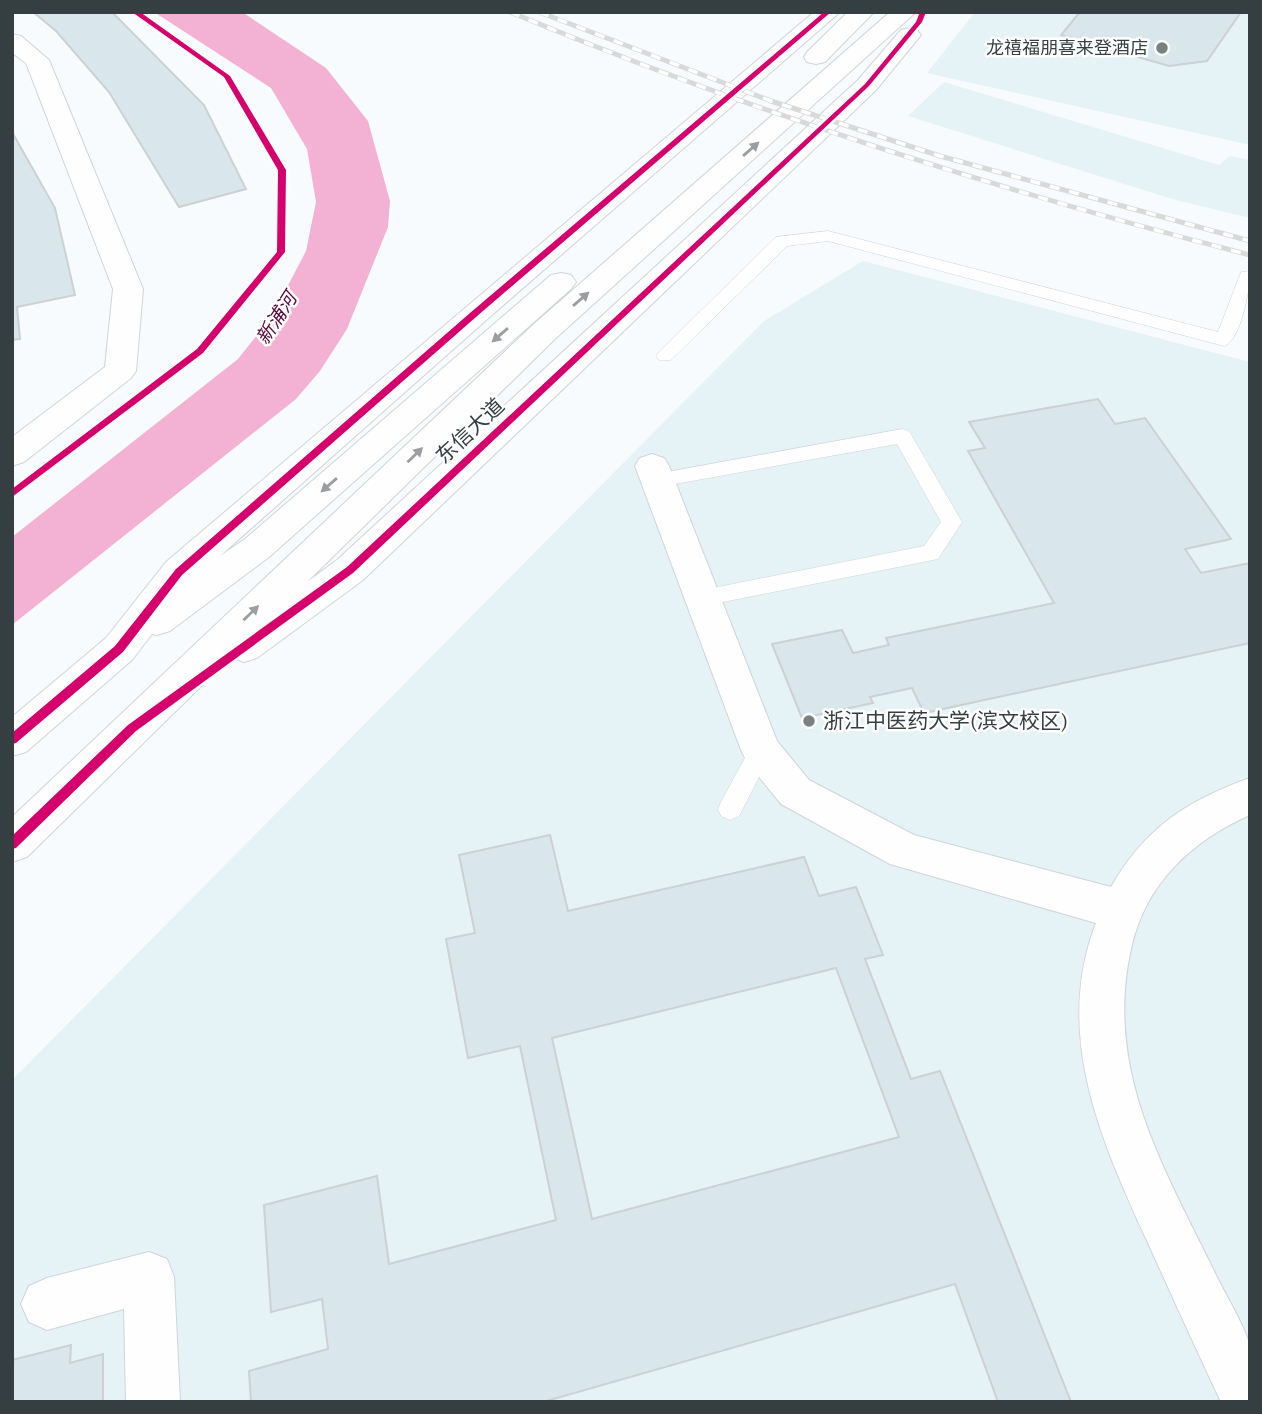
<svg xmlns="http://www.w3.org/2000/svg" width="1262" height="1414" font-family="'Source Serif 4','Noto Sans SC',serif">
  <rect width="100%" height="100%" fill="#f8fbfd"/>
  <path fill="#e5f2f6" d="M975,12h275v133l-323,-72z
    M944,82l275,83 11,-9 20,4v58l-78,-19 -264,-83z
    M863,261l387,101v1040h-1238v-322l752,-759z"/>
  <path fill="#f3b2d4" d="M154,12h88l84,56 42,53 22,80 -2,26 -41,102 -27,42 -24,28 -284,226v-88l226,-178 34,-43 34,-65 10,-49 -9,-53 -36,-61z"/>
  <path fill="#d9e7ec" stroke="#cbd1d4" stroke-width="2" fill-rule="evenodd" d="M33,12h79l92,93 42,84 -67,18 -70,-115 -53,-61z
    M1080,12h161l-34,49 -38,5 -108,-31z
    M12,132l43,76 20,87 -58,12 3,32 -8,1z
    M1098,399l17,25 30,-6 86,121 -46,10 16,24 49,-10v80l-326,70 -12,-25 -42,9 3,6 -71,15 -30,-74 70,-14 11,23 36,-8 -3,-7 168,-35 -86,-152 17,-3 -16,-26z
    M550,835l18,76 236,-54 15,39 37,-9 27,68 -18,4 46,120 29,-8 131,331h-73l-43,-118 -412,118h-292l-2,-31 79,-22 -6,-50 -51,13 -7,-107 113,-29 12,88 167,-44 -36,-174 -52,12 -22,-119 29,-6 -16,-78zM836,968l63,169 -307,82 -40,-181z
    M71,1345l-1,18 33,-9v48h-91v-42z"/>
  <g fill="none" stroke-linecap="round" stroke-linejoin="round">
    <defs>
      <path id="lane" d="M828,231l390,101 23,-60 9,-1c0,17 -9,70 -26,75l-396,-105 -41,5 -116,114h-12l-3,-4 3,-4 117,-115z
        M902,429l7,2 53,91 -24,37 -235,47 -8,-2 -3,-6 3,-6 8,-2 221,-44 17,-24 -44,-78 -239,43 -7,-2 -3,-5 3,-5z
        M761,740l8,3 4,7 -34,66 -9,4 -9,-4 -3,-7 3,-7 32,-59z"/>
      <path id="street" d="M12,34l9,2 28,24 94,229 -7,82 -5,7 -107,84 -12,4v-29l93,-70 8,-78 -87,-226 -14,-10z
        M652,454l12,4 5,8 108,275 32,39 105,55 197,52c34,-59 75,-86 139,-109v37c-59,26 -105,69 -119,134 -27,121 32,217 83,322 8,18 34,60 36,77 2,18 0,36 0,54h-29c-25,-53 -49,-106 -73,-159 -47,-102 -95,-209 -52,-320l-206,-59 -109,-60 -34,-42 -6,-12 -106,-284 5,-8z
        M149,1252l18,7 7,18 6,125h-54l-2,-93 -77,21 -18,-8 -8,-18 8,-18 18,-8z"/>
      <path id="primary" d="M814,12h26l-356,310 -264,234 25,-17 306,-264 10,-2 10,2 5,7 -5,7 -302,268 -99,74 -13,4 -5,-1 -20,26 -106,92 -14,4v-39l94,-79 60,-76z
        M848,12h26l-49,50 -9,2 -9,-2 -3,-5 3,-5z
        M890,12h26l-360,326 -249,244 30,-22 521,-480 43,-50 8,-2 8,2 4,5 -45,55 -513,490 -106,78 -13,4 -13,-5 -204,200 -15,5v-45l522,-493z"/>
    </defs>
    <use href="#lane" stroke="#cfd5d8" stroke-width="1"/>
    <use href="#street" stroke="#cfd5d8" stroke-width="2"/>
    <use href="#primary" stroke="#cfd5d8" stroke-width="2"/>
    <use href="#lane" fill="#fefeff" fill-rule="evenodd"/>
    <use href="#street" fill="#fefeff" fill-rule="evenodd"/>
    <use href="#primary" fill="#fefeff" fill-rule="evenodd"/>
    <defs>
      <path id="rail" d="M510,12c241,100 487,178 740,243
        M539,12l232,89 169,55 310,85"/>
    </defs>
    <use href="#rail" stroke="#d8d9d9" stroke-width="5"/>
    <use href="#rail" stroke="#fff" stroke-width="3.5" stroke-dasharray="10" stroke-linecap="butt"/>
    <defs>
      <path id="cycleway" d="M132,12h8l90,64 56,94 -1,82 -82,101 -191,144v-8l185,-140 80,-97 1,-82 -54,-93z
        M824,12h7l-355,305 -294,258 -59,77 -107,91 -4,1v-11l103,-87 61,-77 294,-256z
        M920,12h6l-4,10 -53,64 -516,487 -217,158 -120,117 -4,1v-13l116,-111 219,-158 518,-483 51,-62z"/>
    </defs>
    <use href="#cycleway" stroke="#fff" stroke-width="5"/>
    <use href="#cycleway" fill="#d6006c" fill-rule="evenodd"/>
  </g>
  <defs><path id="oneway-solid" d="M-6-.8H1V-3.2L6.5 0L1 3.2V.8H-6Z" transform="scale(1.75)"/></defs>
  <g fill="#9a9ea0">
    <use href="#oneway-solid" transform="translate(751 149) rotate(-41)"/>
    <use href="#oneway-solid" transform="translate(581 299) rotate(-41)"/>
    <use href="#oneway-solid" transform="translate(500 335) rotate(139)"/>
    <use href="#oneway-solid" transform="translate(415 455) rotate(-44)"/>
    <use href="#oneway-solid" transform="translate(329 485) rotate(139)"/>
    <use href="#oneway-solid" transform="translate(251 613) rotate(-44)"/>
  </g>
  <g fill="#798183" stroke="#fff" stroke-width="2.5">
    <circle cx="1162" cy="48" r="7"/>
    <circle cx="809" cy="721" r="7"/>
  </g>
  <g text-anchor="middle" stroke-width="5" stroke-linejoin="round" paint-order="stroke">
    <g font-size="18" fill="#353f42" stroke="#fff" text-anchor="end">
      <text x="1148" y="54">龙禧福朋喜来登酒店</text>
    </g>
    <g font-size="19" font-style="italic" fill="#580339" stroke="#fff">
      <text transform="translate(276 318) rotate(-57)" y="7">新浦河</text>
    </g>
    <g font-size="21" fill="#353f42" stroke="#fff">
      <text transform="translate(470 431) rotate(-43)" y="7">东信大道</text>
    </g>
    <g font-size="21" fill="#353f42" stroke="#fff" text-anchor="start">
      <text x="823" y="728">浙江中医药大学(滨文校区)</text>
    </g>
  </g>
  <rect width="1262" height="1414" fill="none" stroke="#353f42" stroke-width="28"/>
</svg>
